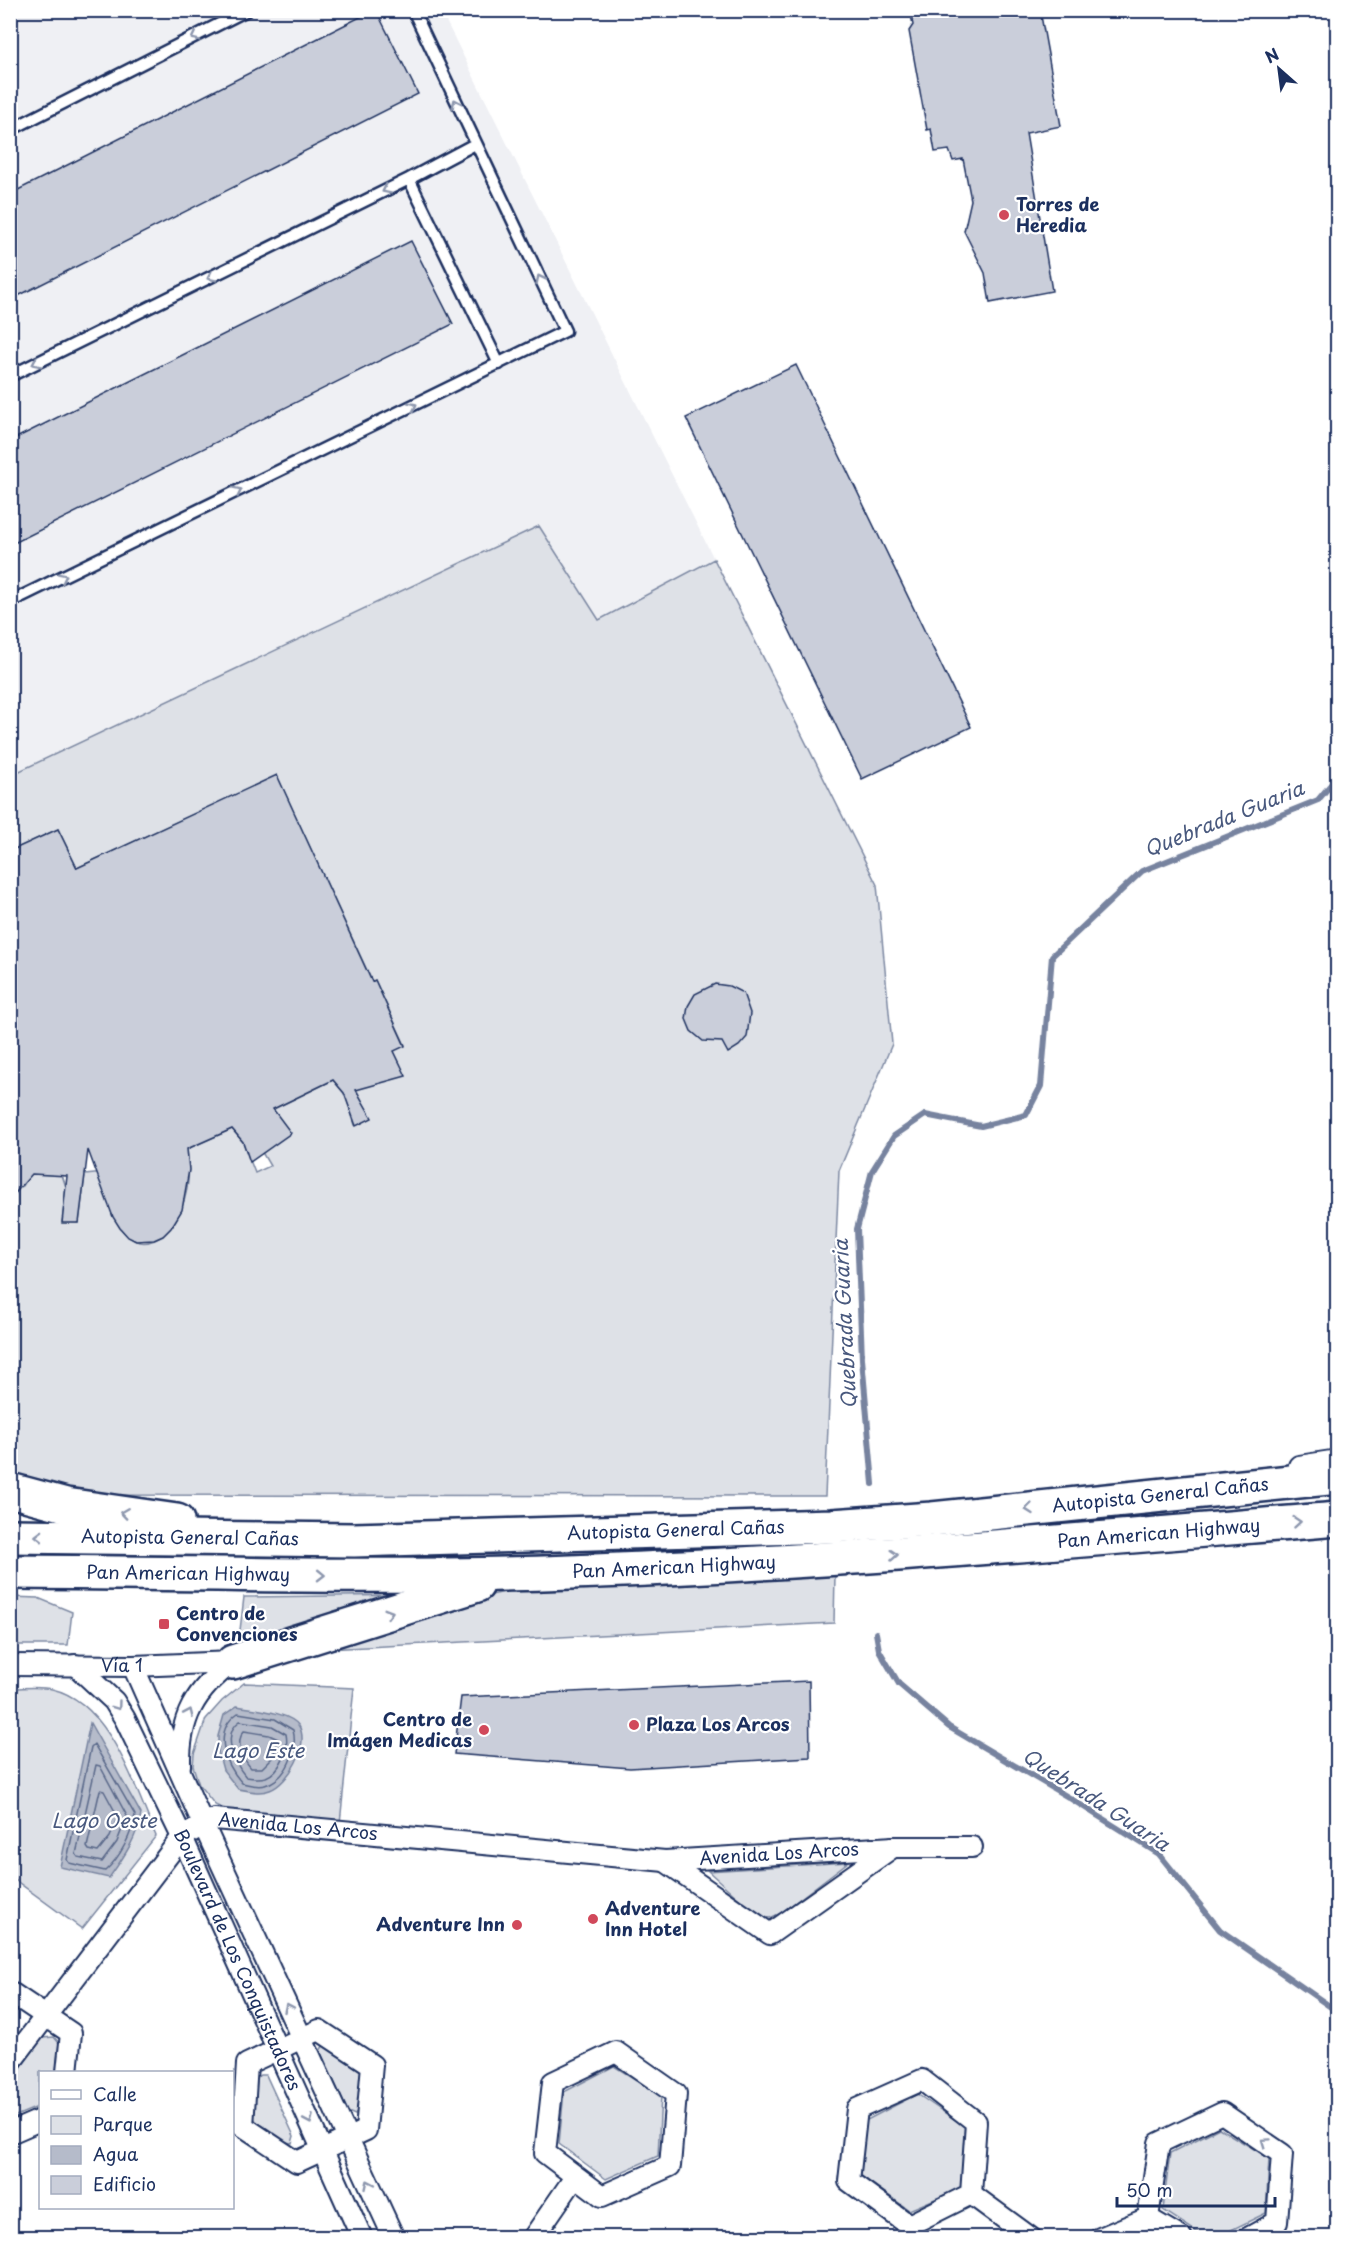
<svg xmlns="http://www.w3.org/2000/svg" width="1348" height="2248" font-family="'Playpen Sans',sans-serif">
  <rect width="100%" height="100%" fill="#fff"/>
  <filter id="ink" filterUnits="userSpaceOnUse"><feTurbulence type="fractalNoise" baseFrequency=".0167" numOctaves="2"/><feDisplacementMap in="SourceGraphic" scale="12" xChannelSelector="R" yChannelSelector="G"/><feConvolveMatrix kernelMatrix="1 2 1 2 8 2 1 2 1" color-interpolation-filters="sRGB"/></filter>
  <g filter="url(#ink)">
    <path fill="#eff0f4" d="M10,11h431l273,548 -115,62 -60,-95 -528,249z"/>
    <path fill="#dee1e7" stroke="#7c88a2" stroke-width="1.5" d="M539,526l60,94 115,-61 163,326 15,159 -53,127 -14,325 -814,-1v-305l12,-4 7,-12 32,1 4,12 -4,35 17,1 6,-48 19,-2c12,119 97,67 83,-24l45,-20 11,13 12,31 15,-7 -17,-29 -6,-15 86,-42 12,14 10,31 16,-7 -23,-45 57,-28 -30,-65 -3,1 -95,-205 -200,92 -19,-39 -47,22v-76z
      M835,1574l-1,49 -546,28 166,-48 75,-16z
      M422,1595l-184,52 6,-50z
      M11,1597l27,1 34,14 -4,33h-57z
      M244,1683l110,5 -14,135 -107,-10 -18,-8 -16,-20 -6,-19 1,-12 12,-35 16,-18z
      M11,1688c13,0 29,-2 41,1 58,13 83,99 104,147l-74,93 -71,-52z
      M848,1862l-67,51 -11,5 -12,-2 -50,-45z
      M54,2037l5,6 -3,29h-16v34l-29,12v-37l31,-43z
      M329,2045l26,17 7,9 -3,37 -4,7 -7,-3 -28,-61 3,-5z
      M614,2066l47,29 -3,61 -52,23 -47,-35 5,-52z
      M260,2075h6l28,61 -2,7c-9,-1 -14,-5 -22,-9 -25,-16 -18,-29 -15,-55z
      M917,2094l50,34 -6,60 -52,22 -49,-35 5,-54z
      M1219,2128l50,30 -3,55 -49,24 -11,1 -43,-28 7,-57z"/>
    <path fill="#b5bbca" stroke="#77839f" stroke-width="1.5" d="M237,1706c15,3 53,6 62,20 11,19 -10,57 -29,64 -10,4 -21,1 -32,-1l-15,-19 -5,-18v-16l6,-21z
      M90,1723l51,91c-4,25 -18,44 -32,64l-49,-11z"/>
    <g fill="none" stroke-linecap="round" stroke-linejoin="round">
      <path stroke="#596789" stroke-width="1.5" d="M238,1713l37,6 18,11c5,20 -6,49 -28,55 -8,2 -15,0 -23,-2 -17,-19 -30,-52 -4,-70z
        M240,1721l32,5 14,8c3,15 -5,37 -20,43 -7,2 -14,1 -20,0 -12,-14 -25,-43 -6,-56z
        M244,1731l25,4 9,4 -5,18 -11,11h-11c-9,-10 -16,-26 -7,-37z
        M94,1744l41,71c-3,19 -15,43 -30,56l-36,-8 -2,-3 24,-113z
        M96,1765l4,1 27,50 -10,26 -15,20 -24,-5 -2,-3z
        M100,1790l4,1 14,26 -8,20 -12,15 -9,-2 -2,-3z"/>
      <path stroke="#77839f" stroke-width="6" d="M873,1484l-11,-125 -5,-130 15,-58 22,-35 31,-21 56,11 45,-11 15,-29 11,-130 90,-85 176,-71 20,-24
        M876,1633l3,17 20,34 50,43 119,70 91,57 61,76 118,82"/>
    </g>
    <path fill="#caceda" stroke="#1b2f5e" stroke-width="1.5" d="M374,10h2l42,84 -408,206v-106z
      M910,10h130l21,116 -35,7 26,158 -62,12 -5,-30 -21,-42 7,-31 -8,-41 -10,2 -4,-11 -14,2 -4,-23 -4,1 -18,-99 4,-6z
      M411,241l42,83 -443,221v-104z
      M796,365l175,362 -109,52 -176,-361z
      M277,775l95,207 3,-2 30,66 -11,5 12,25 -50,14 16,28 -16,8 -12,-33 -11,-13 -60,29 18,24 -41,29 -7,-20 -11,-13 -45,20 2,21 -7,40 -11,18 -8,8 -9,4 -18,1 -8,-4 -8,-9 -7,-11 -25,-67 -9,73h-17l5,-47 -35,-2 -22,25v-348l48,-22 19,39z
      M715,984l14,2 14,7 7,20 -3,24 -8,9 -11,7 -6,-11 -19,-1 -12,-10 -5,-12 2,-13 7,-12z
      M809,1681l1,76 -180,11 -176,-14 7,-57z"/>
    <g fill="none" stroke-linecap="round" stroke-linejoin="round">
      <defs>
        <path id="service" d="M10,130l237,-120
          M409,179l90,185
          M10,376l399,-197 66,-35
          M10,602l555,-271 -152,-321"/>
        <g id="minor">
          <path d="M1299,1466l39,-6"/>
          <path id="s1" d="M10,1665l123,1 100,-4"/>
          <path id="s2" d="M75,1665l39,36 11,18 57,118 180,401"/>
          <path d="M133,1666l70,158 191,414"/>
          <path d="M180,1766c-1,-48 15,-76 53,-104"/>
          <path d="M665,1861l105,73 123,-87"/>
          <path d="M10,1995l3,-1 58,39 -4,39"/>
          <path d="M319,2030l53,35 -6,65 -69,32 -54,-36 4,-62z"/>
          <path d="M616,2052l60,42 -6,72 -68,30 -57,-43 8,-71z"/>
          <path id="s3" d="M10,2063l172,-226 32,-18 451,42 229,-14h78"/>
          <path d="M922,2080l54,42 -5,72 -62,31 -60,-44 8,-72z"/>
          <path d="M10,2133l30,-13"/>
          <path d="M971,2194l60,44"/>
          <path d="M1148,2218l11,-75 63,-30 60,41 -5,68 -29,16"/>
          <path d="M1148,2218l34,20"/>
          <path d="M533,2238l42,-61"/>
          <path d="M1100,2238l48,-20"/>
        </g>
        <g id="trunk">
          <path d="M10,1490l56,15 111,16"/>
          <path id="s4" d="M10,1536l344,4 478,-14 100,-7 406,-42"/>
          <path id="s5" d="M10,1572c187,1 375,7 561,0 256,-9 511,-32 767,-53"/>
          <path d="M233,1662l244,-77"/>
        </g>
      </defs>
      <use href="#service" stroke="#1b2f5e" stroke-width="15"/>
      <use href="#minor" stroke="#1b2f5e" stroke-width="24"/>
      <use href="#trunk" stroke="#1b2f5e" stroke-width="38"/>
      <use href="#service" stroke="#fff" stroke-width="10"/>
      <use href="#minor" stroke="#fff" stroke-width="20"/>
      <use href="#trunk" stroke="#fff" stroke-width="33"/>
    </g>
    <defs><path id="oneway-chevron" d="M-2-3.5L2.5 0L-2 3.5" fill="none" stroke-width="1.6" stroke-linecap="round" stroke-linejoin="round" transform="scale(1.5)"/></defs>
    <g stroke="#8d97ae">
      <use href="#oneway-chevron" transform="translate(195 37) rotate(153)"/>
      <use href="#oneway-chevron" transform="translate(456 103) rotate(-115)"/>
      <use href="#oneway-chevron" transform="translate(386 190) rotate(154)"/>
      <use href="#oneway-chevron" transform="translate(211 277) rotate(154)"/>
      <use href="#oneway-chevron" transform="translate(540 279) rotate(-116)"/>
      <use href="#oneway-chevron" transform="translate(36 363) rotate(154)"/>
      <use href="#oneway-chevron" transform="translate(413 406) rotate(-26)"/>
      <use href="#oneway-chevron" transform="translate(238 491) rotate(-26)"/>
      <use href="#oneway-chevron" transform="translate(63 577) rotate(-26)"/>
      <use href="#oneway-chevron" transform="translate(1029 1509) rotate(174)"/>
      <use href="#oneway-chevron" transform="translate(124 1513) rotate(-172)"/>
      <use href="#oneway-chevron" transform="translate(1297 1522) rotate(-5)"/>
      <use href="#oneway-chevron" transform="translate(39 1536) rotate(-179)"/>
      <use href="#oneway-chevron" transform="translate(894 1555) rotate(-4)"/>
      <use href="#oneway-chevron" transform="translate(321 1575) rotate(1)"/>
      <use href="#oneway-chevron" transform="translate(389 1613) rotate(-17)"/>
      <use href="#oneway-chevron" transform="translate(117 1706) rotate(54)"/>
      <use href="#oneway-chevron" transform="translate(189 1713) rotate(-66)"/>
      <use href="#oneway-chevron" transform="translate(288 2007) rotate(-115)"/>
      <use href="#oneway-chevron" transform="translate(309 2120) rotate(66)"/>
      <use href="#oneway-chevron" transform="translate(1265 2142) rotate(-145)"/>
      <use href="#oneway-chevron" transform="translate(369 2184) rotate(-115)"/>
    </g>
  </g>
  <g fill="#d1495b" stroke="#fff" stroke-width="2">
    <circle cx="1004" cy="215" r="6"/>
    <rect x="158" y="1618" width="12" height="12" rx="3"/>
    <circle cx="634" cy="1725" r="6"/>
    <circle cx="484" cy="1730" r="6"/>
    <circle cx="593" cy="1919" r="6"/>
    <circle cx="517" cy="1925" r="6"/>
  </g>
  <g text-anchor="middle" stroke-width="4.5" stroke-linejoin="round" paint-order="stroke">
    <g font-size="18" font-weight="bold" fill="#1b2f5e" stroke="#fff" text-anchor="start">
      <text x="1016" y="211">Torres de<tspan x="1016" dy="21">Heredia</tspan></text>
      <text x="176" y="1620">Centro de<tspan x="176" dy="21">Convenciones</tspan></text>
      <text x="472" y="1726" text-anchor="end">Centro de<tspan x="472" dy="21">Imágen Medicas</tspan></text>
      <text x="646" y="1731">Plaza Los Arcos</text>
      <text x="605" y="1915">Adventure<tspan x="605" dy="21">Inn Hotel</tspan></text>
      <text x="505" y="1931" text-anchor="end">Adventure Inn</text>
    </g>
    <g font-size="18" fill="#1b2f5e" stroke="#fff">
      <text dy="6" stroke="none"><textPath href="#s4" startOffset="1152">Autopista General Cañas</textPath></text>
      <text dy="6" stroke="none"><textPath href="#s4" startOffset="666">Autopista General Cañas</textPath></text>
      <text dy="6" stroke="none"><textPath href="#s5" startOffset="1150">Pan American Highway</textPath></text>
      <text dy="6" stroke="none"><textPath href="#s4" startOffset="180">Autopista General Cañas</textPath></text>
      <text dy="6" stroke="none"><textPath href="#s5" startOffset="664">Pan American Highway</textPath></text>
      <text dy="6" stroke="none"><textPath href="#s5" startOffset="178">Pan American Highway</textPath></text>
      <text dy="6" stroke="none"><textPath href="#s1" startOffset="112">Vía 1</textPath></text>
      <text dy="6" stroke="none"><textPath href="#s3" startOffset="405">Avenida Los Arcos</textPath></text>
      <text dy="6" stroke="none"><textPath href="#s3" startOffset="888">Avenida Los Arcos</textPath></text>
      <text dy="6" stroke="none"><textPath href="#s2" startOffset="340">Boulevard de Los Conquistadores</textPath></text>
    </g>
    <g font-size="20" font-style="italic" fill="#49597e" stroke="#fff">
      <text transform="translate(1224 819) rotate(-22)" y="7">Quebrada Guaria</text>
      <text transform="translate(845 1324) rotate(-93)" y="7">Quebrada Guaria</text>
      <text x="258" y="1758">Lago Este</text>
      <text transform="translate(1096 1800) rotate(33)" y="7">Quebrada Guaria</text>
      <text x="104" y="1828">Lago Oeste</text>
    </g>
  </g>
  <rect width="1348" height="2248" fill="none" stroke="#fff" stroke-width="36"/>
  <rect x="18" y="18" width="1312" height="2212" fill="none" stroke="#1b2f5e" stroke-width="2" filter="url(#ink)"/>
  <rect x="39" y="2071" width="195" height="138" fill="#ffffff" stroke="#a4acbf" stroke-width="1.5"/>
  <rect x="51" y="2090" width="30" height="9" fill="#ffffff" stroke="#a4acbf" stroke-width="1.5"/>
  <text x="93" y="2101" font-size="18" fill="#1b2f5e">Calle</text>
  <rect x="51" y="2116" width="30" height="18" fill="#dee1e7" stroke="#a4acbf" stroke-width="1.5"/>
  <text x="93" y="2131" font-size="18" fill="#1b2f5e">Parque</text>
  <rect x="51" y="2146" width="30" height="18" fill="#b5bbca" stroke="#a4acbf" stroke-width="1.5"/>
  <text x="93" y="2161" font-size="18" fill="#1b2f5e">Agua</text>
  <rect x="51" y="2176" width="30" height="18" fill="#caceda" stroke="#a4acbf" stroke-width="1.5"/>
  <text x="93" y="2191" font-size="18" fill="#1b2f5e">Edificio</text>
  <g transform="translate(1279 69) rotate(332)" stroke="#ffffff" stroke-width="4.5" paint-order="stroke">
  <path d="M0-4.5L10 22L0 15L-10 22Z" fill="#1b2f5e"/>
  <text y="-9" font-size="16" font-weight="bold" text-anchor="middle" fill="#1b2f5e">N</text>
  </g>
  <path d="M1117 2197v9h158v-9" fill="none" stroke="#1b2f5e" stroke-width="3"/>
  <text x="1126" y="2197" font-size="18" fill="#1b2f5e" stroke="#ffffff" stroke-width="4.5" paint-order="stroke">50 m</text>
</svg>
